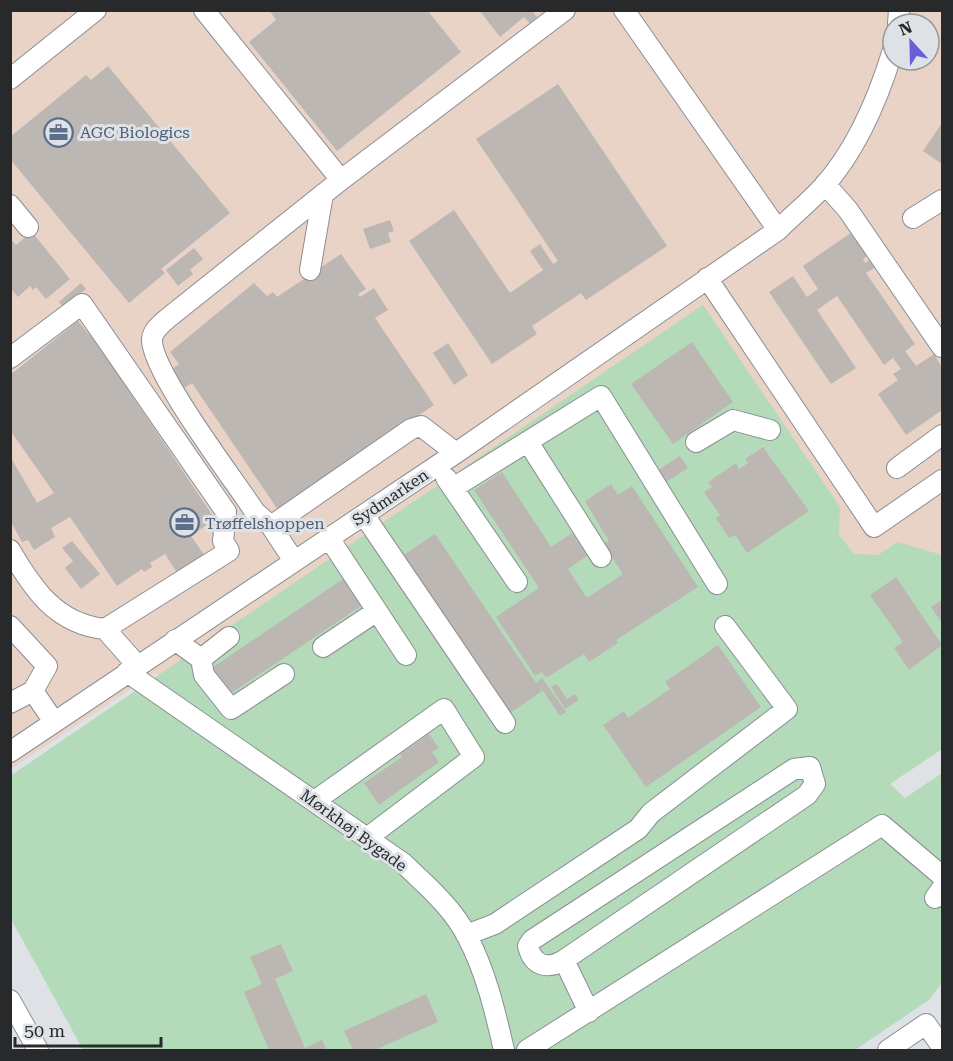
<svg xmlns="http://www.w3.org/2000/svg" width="953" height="1061" font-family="'Roboto Serif',serif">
  <rect width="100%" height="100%" fill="#dee2e7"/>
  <path fill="#e8d3c6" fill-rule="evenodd" d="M11,11h931v738l-420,273 -94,-161 -273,-188 -144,96zM893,24h36v36h-36z"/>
  <path fill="#b3dbb9" d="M703,305l137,202 -1,28 15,19 24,1 20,-13 44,13v194l-52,35 15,14 37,-25v210l-13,17 -74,50h-772l-72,-131 -1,-143z"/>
  <path fill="#bdb7b4" d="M269,10h158l34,42 -124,99 -88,-109 27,-22z
    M479,10h52l6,7 -7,6 -6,-6 -24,20z
    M108,66l122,147 -69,56 4,4 -36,30 -119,-144v-22l76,-62 5,5z
    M558,84l109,162 -81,54 -5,-7 -49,33 5,8 -45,30 -83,-123 45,-31 56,83 33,-23 -13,-19 10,-7 13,20 5,-3 -82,-122z
    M942,123v41l-19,-13z
    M390,220l4,11 -6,2 3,9 -21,7 -7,-20z
    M32,232l38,47 -24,20 -10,-12 -3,3 -3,-4 -12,11 -8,-9v-50l6,7z
    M852,232l16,23 -5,4 2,4 6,-4 5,8 -10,6 49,71 -10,7 11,15 18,-12 8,13v43l-36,25 -28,-41 20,-14 -5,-6 8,-5 -8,-11 -9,7 -47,-69 -20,14 39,58 -25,16 -62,-92 24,-16 14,21 11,-8 -15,-23z
    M194,248l9,11 -13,11 3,4 -15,12 -12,-16z
    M341,254l25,35 -8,5 2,3 14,-9 14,22 -13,8 59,87 -156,105 -86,-127 -8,5 -12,-19 7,-5 -9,-12 84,-69 13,13 6,-4 4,5 27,-18 -3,-7 10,2z
    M81,283l5,6 -23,18 -4,-5z
    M78,321l20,24 117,174 -24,17 14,20 -27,18 -13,-20 -15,9 2,4 -8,5 -2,-3 -25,17 -47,-69 -19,11 4,9 -21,13 -6,-10 -6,2 -12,-22v-64l27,47 17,-10 -44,-63v-55z
    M692,342l41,60 -60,42 -42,-60z
    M448,343l20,32 -14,10 -21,-32z
    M763,447l46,64 -62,42 -12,-18 -6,3 -13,-20 4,-3 -16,-23 8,-5 -4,-5 28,-19 3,6 9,-6 -3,-4z
    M680,456l8,12 -22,14 -8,-12z
    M502,472l49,75 21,-14 15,23 -19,13 19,29 36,-24 -20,-30 6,-3 -24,-40 26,-17 7,11 14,-9 66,101 -82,53 2,3 -29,19 -5,-8 -38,24 -4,-6 -7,4 -39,-59 43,-29 -65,-98z
    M435,534l101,149 6,-5 24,34 -6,4 -21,-31 3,6 -33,23 -107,-158z
    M72,541l28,33 -19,15 -16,-21 8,-7 -11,-13z
    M346,577l18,27 -134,90 -18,-26z
    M896,577l46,68 -33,25 -15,-22 9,-6 -33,-47z
    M942,600v23l-11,-16z
    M718,645l43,62 -115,80 -43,-62 21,-14 4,7 42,-29 -5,-7z
    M557,684l10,15 8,-5 4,6 -14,9 -14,-22z
    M429,734l10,14 -7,4 7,10 -60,43 -15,-22 38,-26 -2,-3z
    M281,944l12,27 -18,8 30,69 17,-8 5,10h-58l-25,-58 18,-8 -12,-27z
    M426,994l12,28 -63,28h-22l-9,-19z"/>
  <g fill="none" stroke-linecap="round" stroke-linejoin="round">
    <defs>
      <path id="minor" d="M204,10l137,170
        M624,10l154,220
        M898,24l1,-14
        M10,79l86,-69
        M825,184l23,26 94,137
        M10,205l18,22
        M913,218l29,-18
        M310,270l13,-76
        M707,278l167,249 68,-47
        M10,358l72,-54 144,208 -3,29 6,10 -124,78c-49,-5 -72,-40 -95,-79
        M528,442l73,115
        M696,442l37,-22 37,10
        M897,468l45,-33
        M446,478l71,104
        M453,488l148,-92 116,188
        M364,515l141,208
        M271,526l140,-97 10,-3 35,27
        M329,538l77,117
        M294,561l-23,-35 -16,-14c-20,-31 -105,-142 -103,-173 1,-9 9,-15 16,-21l173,-138 224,-170
        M10,626l37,40 -14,25 -23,12
        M105,629l32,36
        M175,640l26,19 28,-22
        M323,647l54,-36
        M201,659l3,16 27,34 53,-35
        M127,672l276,191c23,22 49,44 64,73 19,36 28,75 37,114
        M33,691l21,31
        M10,752l446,-299 322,-223c14,-14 30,-27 44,-42 35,-38 56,-89 71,-138
        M316,800l128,-91 30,48 -107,81
        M935,898l7,-10
        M466,935l29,-11 143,-95 13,-16 136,-104 -62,-83
        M564,960c-17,10 -31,6 -36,-14l4,-6 262,-171 16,-2 5,17 -8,11 -243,165 25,52
        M10,1000l28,50
        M527,1050l355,-225 60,51
        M888,1050l38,-26 16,23"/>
    </defs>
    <use href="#minor" stroke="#8a8e92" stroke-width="22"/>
    <use href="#minor" stroke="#fff" stroke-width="20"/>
  </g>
  <defs>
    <symbol id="office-ring" viewBox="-11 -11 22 22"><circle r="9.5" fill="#dee2e7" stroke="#5c6f8a" stroke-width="1.5"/><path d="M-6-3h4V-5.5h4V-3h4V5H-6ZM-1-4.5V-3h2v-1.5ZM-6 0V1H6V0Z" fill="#5c6f8a"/></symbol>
  </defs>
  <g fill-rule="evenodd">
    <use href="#office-ring" x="42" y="116" width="33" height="33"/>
    <use href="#office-ring" x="168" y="506" width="33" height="33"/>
  </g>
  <g text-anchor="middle" stroke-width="6" stroke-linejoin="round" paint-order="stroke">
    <g font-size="16" fill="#4e5e75" stroke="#dee2e7" text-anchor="start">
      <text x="80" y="138">AGC Biologics</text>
      <text x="205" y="529">Trøffelshoppen</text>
    </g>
    <g font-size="16" fill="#28292b" stroke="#dee2e7">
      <text transform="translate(390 497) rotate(-34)" y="6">Sydmarken</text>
      <text transform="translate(354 830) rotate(36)" y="6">Mørkhøj Bygade</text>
    </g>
  </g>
  <rect width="953" height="1061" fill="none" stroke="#28292b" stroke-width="24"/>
  <g transform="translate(911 42) rotate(338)"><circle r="28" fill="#dee2e7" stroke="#95989c" stroke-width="1.5"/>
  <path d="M0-4.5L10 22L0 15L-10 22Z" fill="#6a5ed8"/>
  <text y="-9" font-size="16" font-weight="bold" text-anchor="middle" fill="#28292b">N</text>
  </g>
  <path d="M15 1037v9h146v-9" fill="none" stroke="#28292b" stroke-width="3"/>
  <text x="24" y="1037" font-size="18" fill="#28292b" stroke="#dee2e7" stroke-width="4.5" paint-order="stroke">50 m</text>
</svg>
